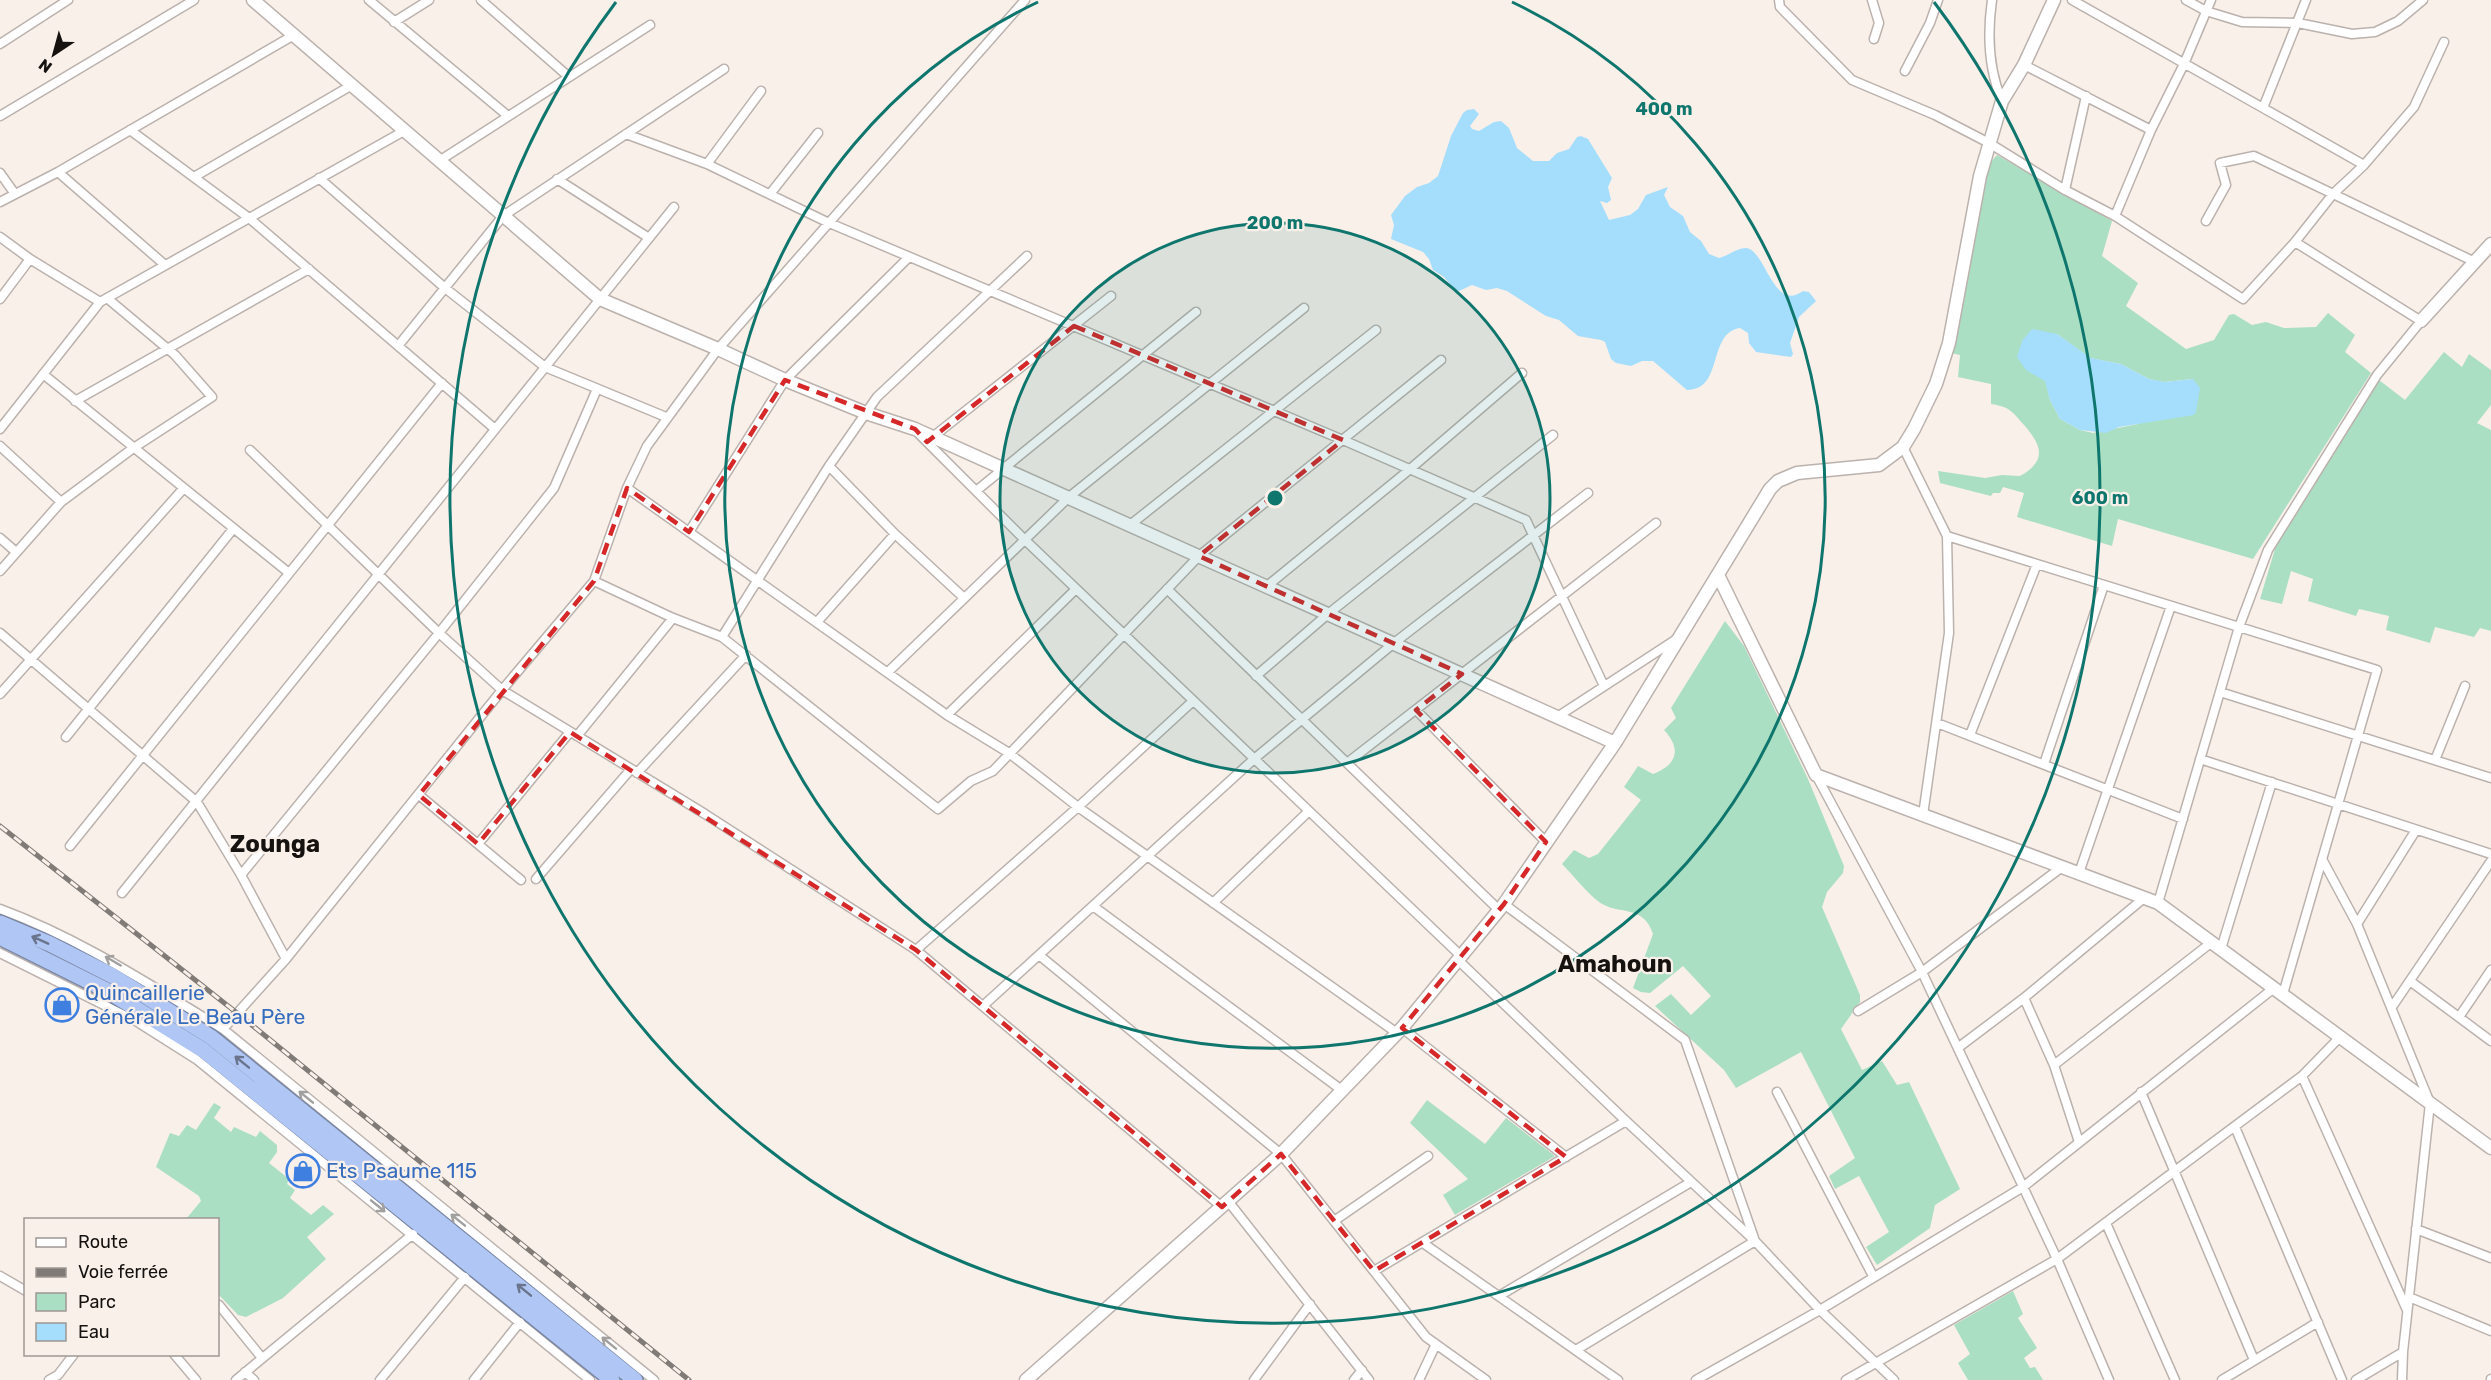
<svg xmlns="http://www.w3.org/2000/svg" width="2491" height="1380" font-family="Rubik,sans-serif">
  <rect width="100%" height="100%" fill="#f9f0ea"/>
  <path fill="#aadfc3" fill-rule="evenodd" d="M1997,155l115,66 -10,35 36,27 -12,23 60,43 28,-9 15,-25 5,-1 18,11 14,-3 18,6 32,-1 12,-14 27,22 -10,17 26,21 -118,186 -135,-40 -6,27 -95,-29 7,-24 -21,-6 -3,6h-7l-2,3 -51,-13 -2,-12 47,7 17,-3 18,1c26,-15 23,-29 5,-50 -13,-14 -14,-19 -34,-22v-20l-33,-7 2,-22 -9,-2 37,-188zM2057,334l33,24 31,6 28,15 15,3 29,-3 -55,45 -45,9 -13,-3 -20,-11 -10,-19 -4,-19 -11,-7z
    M2444,352l18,15 7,-13 22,16v35l-14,18 14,7v201l-11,-3 -6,9 -39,-10 -5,16 -44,-13 3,-14 -30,-7 -3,7 -48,-15 5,-22 -22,-8 -9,33 -22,-5 18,-60 101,-159 26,20z
    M1725,621l19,25 64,133 36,87 -1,7 -16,19 -5,15 38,88v7l-19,27 21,41 20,-9 15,24 12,-3 51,107 -25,16 -5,23 -53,37 -11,-18 23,-15 -30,-56 -24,13 -6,-13 26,-18 -54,-106 -65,36 -12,-18 -69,-64 16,-12 20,21 20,-19 -28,-30 -33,27 -9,-1 -8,-4 20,-54c-10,-31 -35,-18 -54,-32 -13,-10 -25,-26 -37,-38l12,-14 15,8 9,-4 43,-54 -17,-13 14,-21 15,8c24,-9 29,-25 11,-44l12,-12 -5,-10z
    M1427,1100l58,44 21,-26 49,38 -100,59 -12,-20 25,-16 -58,-56z
    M214,1103l7,4 -7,11 17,14 3,-5 22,10 4,-6 17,14v7l-8,11 20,16 -2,5 8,6 -5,8 21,17 12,-10 11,9 -27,23 19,22 -43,39 -37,19 -8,-2 -18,-19 -2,2v-78l-32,-1 15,-18 -2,-5 -43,-29 14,-34 9,3 8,-11 9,5z
    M2013,1291l10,23 -5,4 19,30 -13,10 6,10 5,-1 8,13h-75l-10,-17 12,-9 -16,-29z"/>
  <path fill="#a4defc" d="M1474,109l5,5 -9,12 2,3 7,2 15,-9 7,-1 8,7 8,20 16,13h16l8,-8 12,-4 8,-12 4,-1 7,3 24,39 -4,9 3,13 -4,3 -7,-2 9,19 21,-5 8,-6 8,-14 22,-8 -4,8 6,12 13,9 7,16 11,9 8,13 10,4c9,-2 18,-10 27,-10 20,2 27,65 57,43l6,1 7,9 -17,16 -9,26 3,11 -2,3 -35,-5 -7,-9 -1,-10 -8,-5c-33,5 -16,62 -53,62l-34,-29h-11l-11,5 -15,-3 -5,-4 -6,-17 -4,-2 -23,-4 -19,-16 -13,-4 -39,-25 -10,-3 -11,2 -14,-5 -13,6 -5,-2 -10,-12 -11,-7 -4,-11 -6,-7 -32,-13 3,-14 -3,-10 14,-19 12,-9 12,-4 9,-7 13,-40 12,-23 4,-3z
    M2032,329l25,5 34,24 30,6 28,15 16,3 28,-3 7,9 -4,24 -2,3 -75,12 -13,6 -26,-3 -20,-11 -10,-19 -5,-19 -19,-11 -9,-13 5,-16z"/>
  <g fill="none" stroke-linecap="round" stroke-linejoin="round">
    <defs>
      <path id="street" d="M369,0l139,116
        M481,0l88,77
        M1779,0l1,7 72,73 83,35 54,28 76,47 50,26 128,83 52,-57 38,-48 31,-29 50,-58 30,-65
        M1872,0l7,23 -5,16
        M1992,0c-5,35 -4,68 10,101
        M2072,0l292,165
        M2186,0l20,11 36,11 56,1 54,11 23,-2 23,-11 25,-21
        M394,22l35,-22
        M0,44l68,-44
        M2024,65l127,65
        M1905,71l25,-48 8,-23
        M2263,108l43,-108
        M0,116l194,-116
        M130,130l119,88 246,211
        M626,134l81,30 120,58 516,218 183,80 78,166
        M439,161l211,-136
        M707,164l54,-73
        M58,172l107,93
        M0,173l15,21
        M194,177l158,-92
        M319,178l126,110 100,79 121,50
        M557,179l92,59
        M2065,190l21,-94
        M770,194l48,-61
        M0,202l58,-30 236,-137
        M2115,216l36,-86 33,-66 27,-64
        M2206,221l20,-36 -6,-22 34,-7 221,106
        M0,237l30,22 70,43
        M0,299l30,-40
        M398,346l105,-130 221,-147
        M43,374l246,199
        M75,401l234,-132
        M0,429l100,-127 304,-171
        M919,434l105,105 437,417
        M930,439l181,-143
        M0,446l61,56
        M1903,447l44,89 2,97 -26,182
        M250,450l189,183 63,57 203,124 211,136 306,257
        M829,466l66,68 68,63
        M627,488l320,227 62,38 69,54 319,226
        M976,491l220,-179
        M1130,525l246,-195
        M689,532l96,-152 124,-123
        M1947,536l430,134 -94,324
        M0,538l16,14
        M0,571l61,-69 71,-53 80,-52 -37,-42 -68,-57
        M594,581l79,37 49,19 216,172 33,-28 22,-10 206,-215 242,-196
        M1267,586l142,-116 113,-97
        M1167,589l332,321
        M817,622l78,-88
        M0,633l197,169 44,73 45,84
        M722,637l107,-171 48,-69 150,-141
        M888,672l181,-175 235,-189
        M1256,676l72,-62 225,-179
        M2220,692l271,86
        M0,694l183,-205
        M1416,710l130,132
        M947,715l129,-126
        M1557,717l118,-77
        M1937,723l246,96
        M1970,735l67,-171
        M577,736l96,-118
        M66,737l167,-208
        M2200,759l291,95
        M2435,760l30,-74
        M1347,763l309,-240
        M2044,764l60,-179
        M637,773l109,-118
        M1816,775l106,197 135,287 52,121
        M419,795l102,85
        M478,844l92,-112
        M70,846l372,-463
        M2322,859l35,65 73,179 -27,249 -1,28
        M2079,873l92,-267
        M241,875l198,-242 115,-145 43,-99
        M536,879l95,-110
        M122,893l552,-686
        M1213,903l96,-92
        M2158,903l81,-276 29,-77 109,-175 44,-54 -126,-79
        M1504,904l181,136 69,198
        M1093,906l250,185
        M0,909c81,30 150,76 223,120l431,351
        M2357,924l59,-94
        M2221,949l51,-167
        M916,950l162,-143 115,-106
        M0,953l136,68 60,38 394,321
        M1039,955l242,199 145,183 60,43
        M1458,960l168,161 129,120 65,69 74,70
        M2410,981l81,60
        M2024,998l30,67 25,77
        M984,1005l270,-246 140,-116 194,-150
        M2392,1007l99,-146
        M1858,1011l64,-39 140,-105
        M2459,1017l32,-47
        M1402,1028l164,129
        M223,1029l63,-70 216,-269 92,-109 33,-93 20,-42 71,-97 307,-349
        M1959,1047l65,-49 120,-100
        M2054,1065l158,-123
        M2302,1076l105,234
        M1777,1092l96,184
        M2141,1092l113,268
        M2235,1127l107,253
        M1228,1201l141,179
        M1334,1221l94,-65
        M2106,1223l69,157
        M2416,1229l75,29
        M1423,1243l195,137
        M1374,1271l252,-150
        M0,1276l26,15
        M1499,1296l192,-114
        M2409,1297l82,34
        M219,1305l43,53
        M1576,1350l179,-109
        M174,1354l22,26
        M245,1372l9,8
        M49,1380l9,-5 16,-21
        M236,1380l177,-146
        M380,1380l85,-103
        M474,1380l46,-58
        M1254,1380l56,-76
        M1354,1380l8,-10
        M1419,1380l17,-36
        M1696,1380l124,-70 203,-123 251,-199
        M1846,1380l211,-121 245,-183 39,-40
        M2222,1380l96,-58
        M2356,1380l47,-28
        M2491,1380v-1"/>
      <path id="secondary" d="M253,0l347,299 118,50 67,31 81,33 49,16 700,314
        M2421,321l70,-77
        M1718,575l98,200 342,128 333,245
        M1026,1380l255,-226 121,-126 102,-124 111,-161 155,-254 8,-8 19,-8 82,-8 24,-18 11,-18 22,-45 13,-41 31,-167 22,-75 22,-36 30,-65"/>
      <path id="highway" d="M0,923l50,21 63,32 98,61 424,343
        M0,937l106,53 97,60 409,330"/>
    </defs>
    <use href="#street" stroke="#bbb2ad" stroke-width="11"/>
    <use href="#secondary" stroke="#bbb2ad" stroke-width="15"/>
    <use href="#highway" stroke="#7a87a4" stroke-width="18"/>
    <use href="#street" stroke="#fff" stroke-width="8"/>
    <use href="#secondary" stroke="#fff" stroke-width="12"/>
    <use href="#highway" stroke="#b0c6f4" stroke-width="15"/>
    <defs>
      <path id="rail" d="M0,826l237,187 452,367"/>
    </defs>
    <use href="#rail" stroke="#807b77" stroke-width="5"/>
    <use href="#rail" stroke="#f9f0ea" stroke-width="3" stroke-dasharray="9" stroke-linecap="butt"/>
  </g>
  <defs><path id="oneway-shaft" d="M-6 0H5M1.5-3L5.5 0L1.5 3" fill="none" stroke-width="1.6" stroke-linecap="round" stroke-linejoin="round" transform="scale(1.5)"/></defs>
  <g stroke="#6a758d">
    <use href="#oneway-shaft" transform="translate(40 940) rotate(-156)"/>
    <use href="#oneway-shaft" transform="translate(242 1062) rotate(-141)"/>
    <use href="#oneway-shaft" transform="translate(524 1290) rotate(-141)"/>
  </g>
  <g stroke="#a1a09f">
    <use href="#oneway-shaft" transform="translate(113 961) rotate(-150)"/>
    <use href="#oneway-shaft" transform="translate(306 1097) rotate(-141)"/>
    <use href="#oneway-shaft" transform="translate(378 1206) rotate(39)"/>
    <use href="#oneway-shaft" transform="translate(458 1220) rotate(-141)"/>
    <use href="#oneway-shaft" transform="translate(609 1343) rotate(-141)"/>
  </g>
  <path fill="none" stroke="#d62828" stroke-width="4.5" stroke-dasharray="12 8" stroke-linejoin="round" d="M1074,326l269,114 -144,116 263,118 -46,36 130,132 -42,62 -102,124 164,129 -192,114 -93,-117 -59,53 -306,-257 -346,-218 -92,112 -59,-49 175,-214 33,-93 62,44 96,-152 130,49 12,13z"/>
  <circle cx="1275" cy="498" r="275" fill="#0f766e" fill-opacity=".12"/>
  <g fill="none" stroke="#0f766e" stroke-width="3">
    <circle cx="1275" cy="498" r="275"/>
    <path d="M1512 2A550 550 0 1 1 1038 2"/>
    <path d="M1934 2A825 825 0 1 1 616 2"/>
  </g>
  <defs>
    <symbol id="shop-ring" viewBox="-11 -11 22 22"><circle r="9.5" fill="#f9f0ea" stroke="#3f7fe0" stroke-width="1.5"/><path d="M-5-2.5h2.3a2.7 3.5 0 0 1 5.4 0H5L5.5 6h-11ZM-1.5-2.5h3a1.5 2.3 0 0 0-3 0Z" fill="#3f7fe0"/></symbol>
  </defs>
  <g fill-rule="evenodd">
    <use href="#shop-ring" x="43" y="986" width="38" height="38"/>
    <use href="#shop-ring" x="284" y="1152" width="38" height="38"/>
  </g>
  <g text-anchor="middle" stroke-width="4.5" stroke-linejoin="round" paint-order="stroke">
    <g font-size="21" fill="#366cbe" stroke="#f9f0ea" text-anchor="start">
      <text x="85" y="1000">Quincaillerie<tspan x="85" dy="24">Générale Le Beau Père</tspan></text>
      <text x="326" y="1178">Ets Psaume 115</text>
    </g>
    <g font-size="24" font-weight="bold" fill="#151210" stroke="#f9f0ea">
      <text x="275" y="852">Zounga</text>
      <text x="1615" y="972">Amahoun</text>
    </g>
  </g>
  <circle cx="1275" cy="498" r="9" fill="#0f766e" stroke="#f9f0ea" stroke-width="3"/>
  <g font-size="18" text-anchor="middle" font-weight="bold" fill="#0f766e" stroke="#f9f0ea" stroke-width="4.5" stroke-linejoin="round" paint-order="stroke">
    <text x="1664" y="115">400 m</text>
    <text x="1275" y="229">200 m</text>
    <text x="2100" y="504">600 m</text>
  </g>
  <rect x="24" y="1218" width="195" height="138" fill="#f9f0ea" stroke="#9e9793" stroke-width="1.5"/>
  <rect x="36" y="1238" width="30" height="9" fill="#ffffff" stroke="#9e9793" stroke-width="1.5"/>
  <text x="78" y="1248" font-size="18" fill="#151210">Route</text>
  <rect x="36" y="1268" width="30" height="9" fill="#807b77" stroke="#9e9793" stroke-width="1.5"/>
  <text x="78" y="1278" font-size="18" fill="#151210">Voie ferrée</text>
  <rect x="36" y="1293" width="30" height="18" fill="#aadfc3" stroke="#9e9793" stroke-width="1.5"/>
  <text x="78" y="1308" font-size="18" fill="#151210">Parc</text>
  <rect x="36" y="1323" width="30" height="18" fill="#a4defc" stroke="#9e9793" stroke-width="1.5"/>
  <text x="78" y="1338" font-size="18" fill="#151210">Eau</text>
  <g transform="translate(54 54) rotate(216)" stroke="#f9f0ea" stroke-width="4.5" paint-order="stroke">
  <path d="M0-4.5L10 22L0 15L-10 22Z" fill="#151210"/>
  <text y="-9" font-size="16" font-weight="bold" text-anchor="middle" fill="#151210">N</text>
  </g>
</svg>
